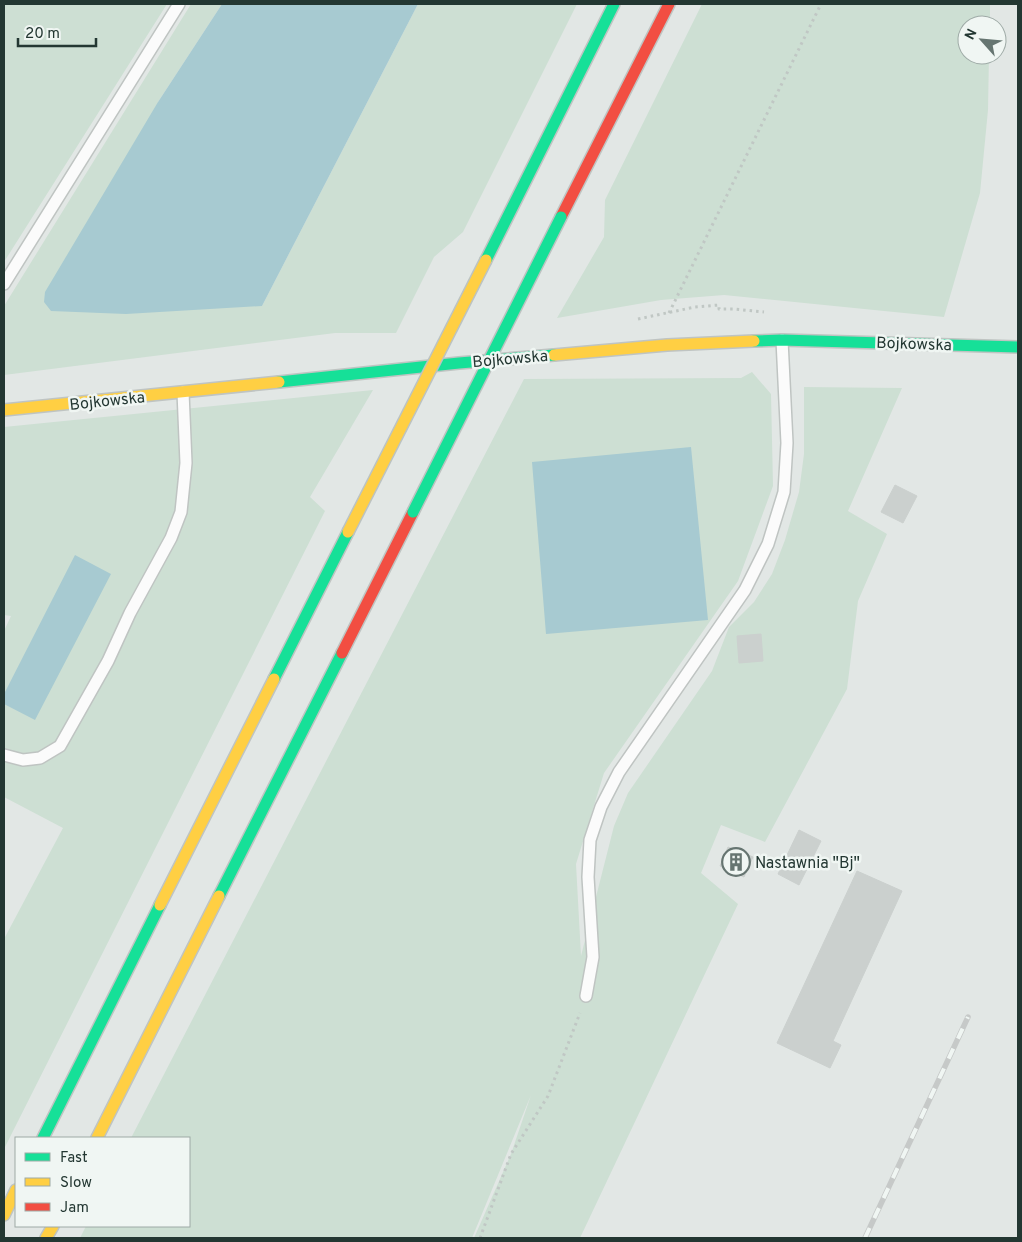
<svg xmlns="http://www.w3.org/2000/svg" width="1022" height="1242" font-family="Overpass,sans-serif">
  <rect width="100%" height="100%" fill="#e2e7e5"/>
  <path fill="#cddfd3" d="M4,4h163l-163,258z
    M191,4h31l-64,98 104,204 156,-302h159l-114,228 -29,25 -38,76h-61l-331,42v-69z
    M702,4h288v21h-23v30h22l-1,55 -8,83 -36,124 -220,-22 -63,5 -104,18 47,-81 1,-37z
    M752,372l19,22 2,92 -35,95 -134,192 -28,91 5,92 33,-130 14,-33 84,-122 17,-44 25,-25 18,-28 13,-34 14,-48 5,-38v-67l98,1 -54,123 39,23 -29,67 -11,88 -82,153 -44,-17 -20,48 37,31 -158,334h-106l37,-84 20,-59 -59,143h-392l6,-12h103v-88h-58l393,-759 217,-1z
    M373,390l-63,107 15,14 -321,638v-210l59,-111 -59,-31v-166l7,-15 -7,-1v-188z"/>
  <path fill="#a7cad1" d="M222,4h196l-156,302 -136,8 -75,-3 -7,-9 1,-10 113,-190z
    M691,447l17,173 -162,14 -14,-172z
    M75,555l36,19 -76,146 -31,-16v-10z"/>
  <path fill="#cbd0ce" stroke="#cbd0ce" d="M895,485l22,11 -14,27 -22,-11z
    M761,634l2,27 -24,2 -2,-27z
    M799,830l22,11 -22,44 -21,-11z
    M728,847l25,10 -9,20 -24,-11z
    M857,871l45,20 -69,150 8,4 -11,23 -53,-25z"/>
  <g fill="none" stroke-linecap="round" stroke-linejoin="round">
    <defs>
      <path id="lane" d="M4,284l175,-280
        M4,755l19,5 17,-2 20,-12 48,-85 22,-48 41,-75 10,-26 5,-49 -3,-71
        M586,996l7,-39 -5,-80 2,-37 11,-33 18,-35 126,-182 23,-46 16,-52 3,-49 -5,-103"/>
      <path id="fast" d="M486,260l128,-256
        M754,341l28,-1 236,7
        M279,382l180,-19 95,-8
        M274,679l74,-147
        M219,896l123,-243
        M43,1138l117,-233"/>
      <path id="slow" d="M554,355l113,-10 87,-4
        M4,410l275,-28
        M160,905l114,-226
        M97,1138l122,-242
        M4,1215l12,-25
        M46,1238l7,-12"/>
      <path id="jam" d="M561,217l108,-213
        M342,653l71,-141"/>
    </defs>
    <use href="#lane" stroke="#bfc4c2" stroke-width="14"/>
    <use href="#fast" stroke="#bfc4c2" stroke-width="14"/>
    <use href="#slow" stroke="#bfc4c2" stroke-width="14"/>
    <use href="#jam" stroke="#bfc4c2" stroke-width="14"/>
    <path stroke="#c0c7c4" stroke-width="3" stroke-dasharray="2.5 4" stroke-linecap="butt" d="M669,313l152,-309
      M638,319l57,-12 24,-2v4h15l30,3
      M480,1238l31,-84 37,-58 32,-83"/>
    <use href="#lane" stroke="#fbfbfb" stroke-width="11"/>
    <use href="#fast" stroke="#16e098" stroke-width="11"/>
    <use href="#slow" stroke="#ffcf43" stroke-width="11"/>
    <use href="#jam" stroke="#f24e42" stroke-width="11"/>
    <defs>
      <path id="rail" d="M865,1238l103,-221"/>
    </defs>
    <use href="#rail" stroke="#c6c9c8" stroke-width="5.5"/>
    <use href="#rail" stroke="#f0f6f3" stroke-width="4" stroke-dasharray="11" stroke-linecap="butt"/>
    <defs>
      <path id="fast-bridge" d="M413,512l148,-295"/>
      <path id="slow-bridge" d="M348,532l138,-272"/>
    </defs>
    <use href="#fast-bridge" stroke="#bcc3c1" stroke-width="14" stroke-linecap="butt"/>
    <use href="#slow-bridge" stroke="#bcc3c1" stroke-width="14" stroke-linecap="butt"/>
    <use href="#fast-bridge" stroke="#16e098" stroke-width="11"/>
    <use href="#slow-bridge" stroke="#ffcf43" stroke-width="11"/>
  </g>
  <defs>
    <symbol id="building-ring" viewBox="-11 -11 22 22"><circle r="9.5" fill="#f0f6f3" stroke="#667571" stroke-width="1.5"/><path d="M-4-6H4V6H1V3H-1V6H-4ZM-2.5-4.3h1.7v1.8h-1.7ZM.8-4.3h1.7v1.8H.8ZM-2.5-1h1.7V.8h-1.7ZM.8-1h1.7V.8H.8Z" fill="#667571"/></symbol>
  </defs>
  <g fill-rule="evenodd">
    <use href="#building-ring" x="720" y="846" width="32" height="32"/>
  </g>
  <g text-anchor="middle" stroke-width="5" stroke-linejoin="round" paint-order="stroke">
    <g font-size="16" fill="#233732" stroke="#f0f6f3">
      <text transform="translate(914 343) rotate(2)" y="6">Bojkowska</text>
      <text transform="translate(510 358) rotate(-5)" y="6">Bojkowska</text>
      <text transform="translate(107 400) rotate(-6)" y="6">Bojkowska</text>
    </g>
    <g font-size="16" fill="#233732" stroke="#f0f6f3" text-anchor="start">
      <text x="755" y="868">Nastawnia "Bj"</text>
    </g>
  </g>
  <rect width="1022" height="1242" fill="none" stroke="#233732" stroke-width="10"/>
  <rect x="15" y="1137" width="175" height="90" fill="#f0f6f3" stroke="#9eaaa6"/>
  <rect x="25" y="1153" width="25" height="8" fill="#16e098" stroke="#9eaaa6"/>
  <text x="60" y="1162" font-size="15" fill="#233732">Fast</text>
  <rect x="25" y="1178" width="25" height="8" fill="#ffcf43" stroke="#9eaaa6"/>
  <text x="60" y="1187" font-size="15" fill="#233732">Slow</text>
  <rect x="25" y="1203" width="25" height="8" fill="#f24e42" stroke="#9eaaa6"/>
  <text x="60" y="1212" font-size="15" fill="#233732">Jam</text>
  <g transform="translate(982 40) rotate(297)"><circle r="24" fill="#f0f6f3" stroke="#9eaaa6"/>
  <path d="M0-4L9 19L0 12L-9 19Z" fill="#667571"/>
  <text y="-8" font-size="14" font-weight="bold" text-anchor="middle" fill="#233732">N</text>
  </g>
  <path d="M18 38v8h78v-8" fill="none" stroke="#233732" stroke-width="2.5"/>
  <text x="25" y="38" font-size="15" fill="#233732" stroke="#f0f6f3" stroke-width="4" paint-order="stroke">20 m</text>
</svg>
